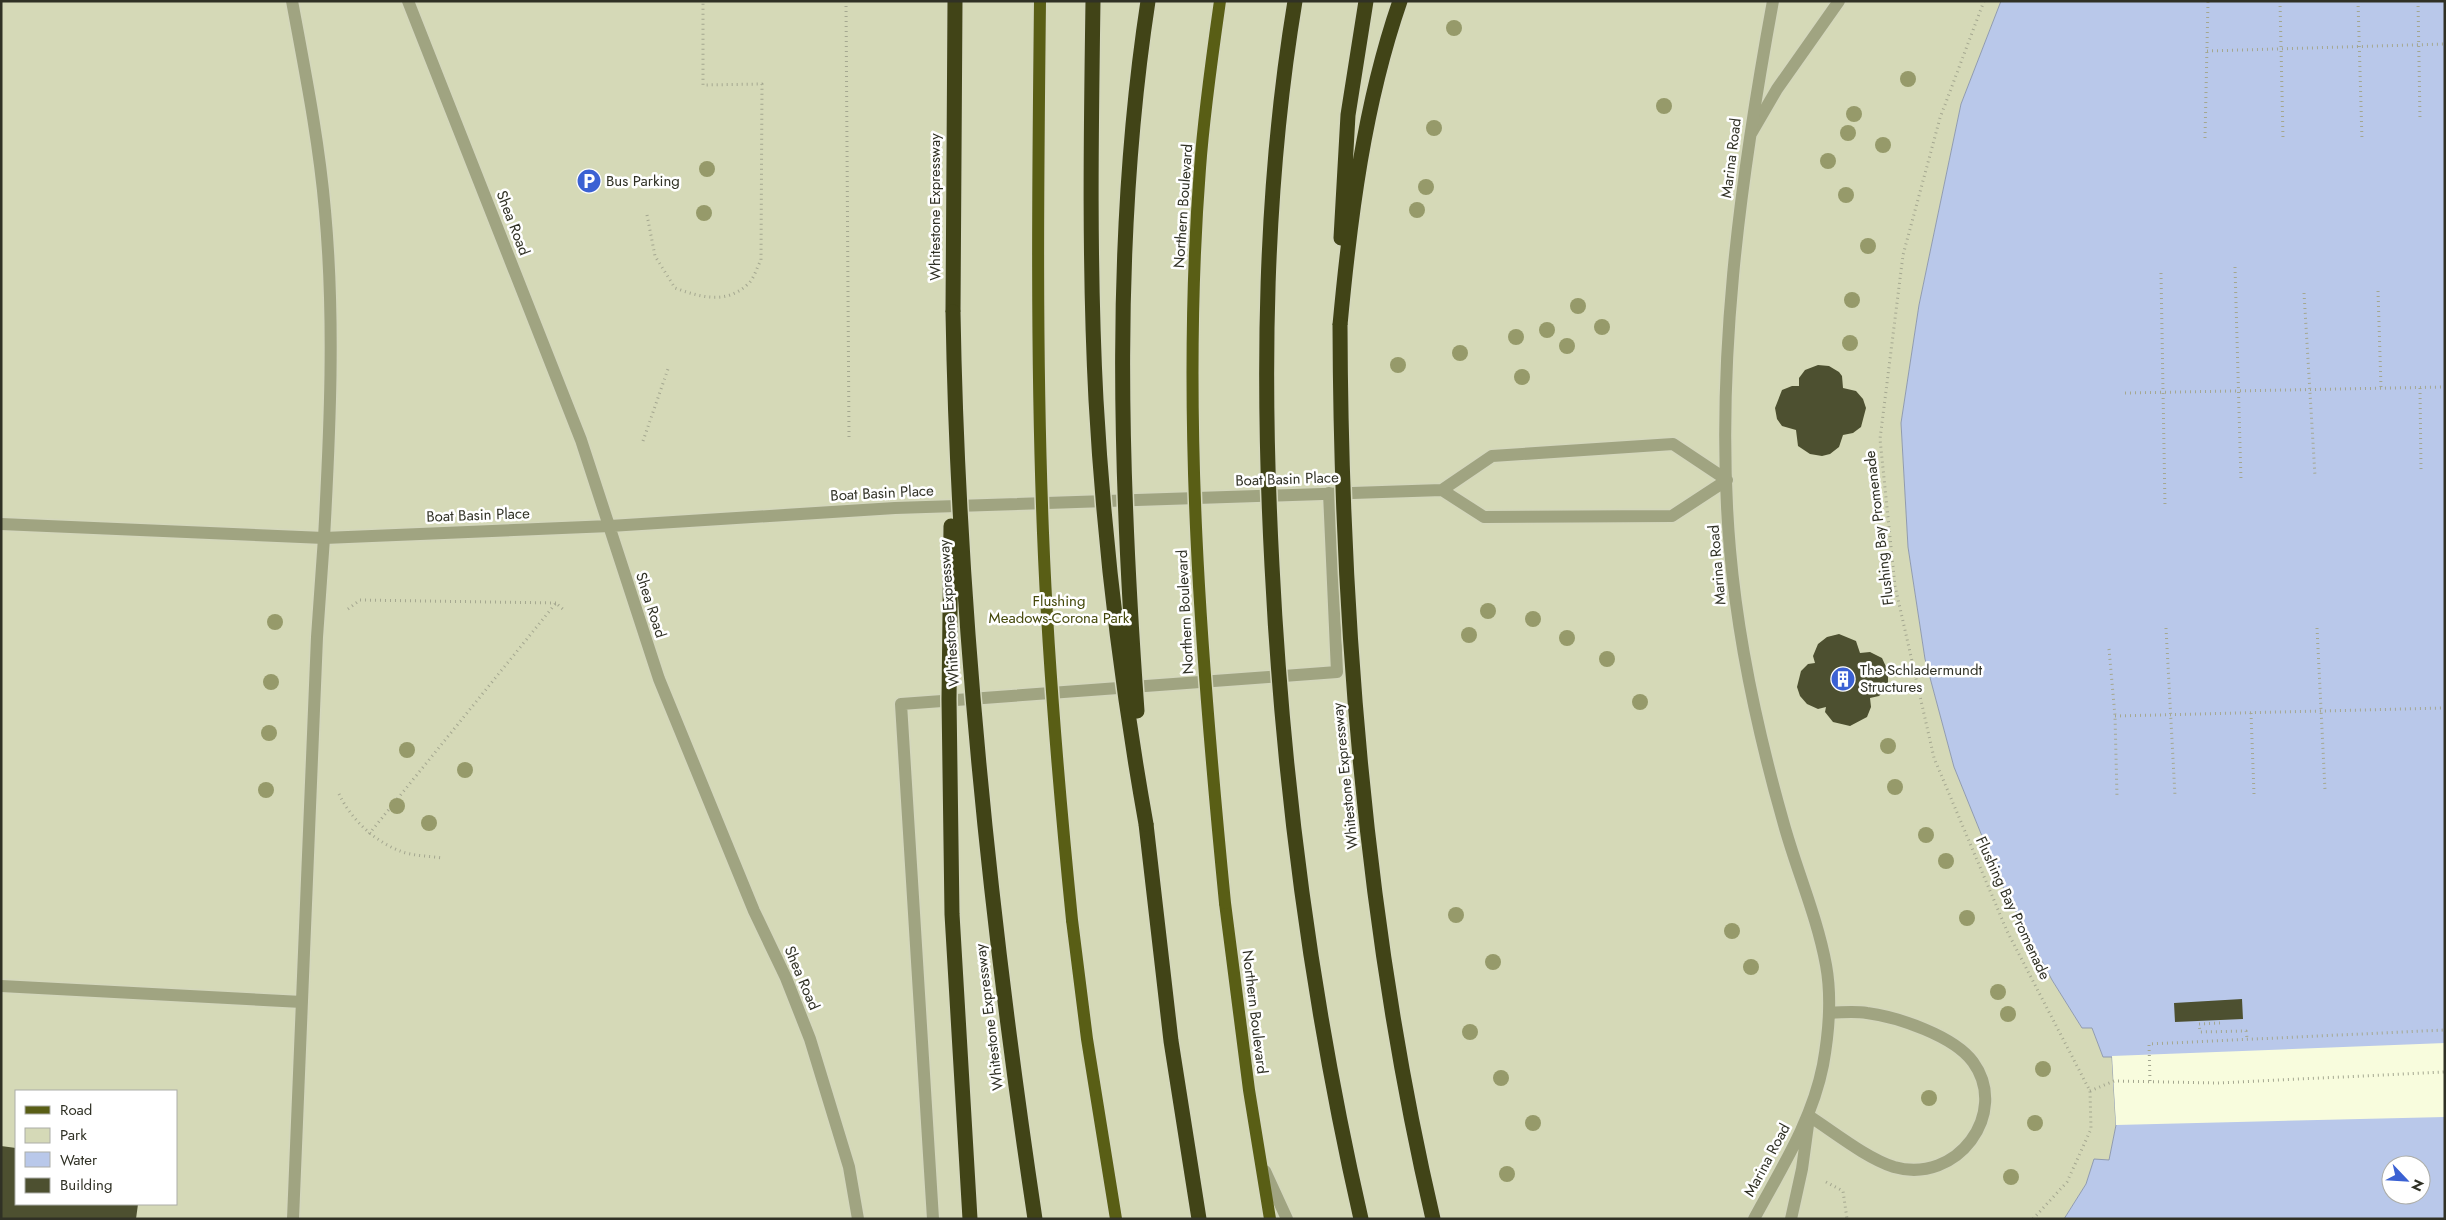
<svg xmlns="http://www.w3.org/2000/svg" width="2446" height="1220" font-family="Jost,sans-serif">
  <rect width="100%" height="100%" fill="#f8fcdd"/>
  <path fill="#d5d9b7" fill-rule="evenodd" d="M1,1h2000l-40,103 -42,201 -18,118 7,124 17,112 29,108 47,116 51,97 30,48h10l11,29 9,-1 4,69 -7,36 -15,-1 -8,24 -22,35h-2063zM16,1091h160v113h-160z"/>
  <path fill="#b9c8ea" stroke="#909baf" fill-rule="evenodd" d="M2001,1h444v1218h-381l22,-35 8,-25 15,1 7,-35 -4,-68h-9l-11,-29h-10l-30,-48 -51,-97 -47,-116 -29,-108 -17,-112 -7,-124 18,-118 42,-201zM2391,1165h30v30h-30z"/>
  <path fill="#f8fcdd" d="M2445,1043v74l-329,8 -4,-69z"/>
  <path fill="#4d5030" d="M1818,365l11,1 10,6 3,4 1,12 13,3 7,8 3,9 -5,19 -8,6 -10,2 -4,12 -9,7 -8,2 -12,-2 -12,-8 -2,-16 -14,-4 -5,-7 -2,-11 7,-18 10,-4h7v-8l6,-8z
    M1839,634l17,7 4,12 10,-1 12,6 6,13v12l-5,9 -4,4 -9,2 1,9 -4,10 -17,9 -17,-4 -8,-10 1,-5 -8,2 -11,-5 -7,-8 -3,-9 4,-16 7,-7 7,-1 -2,-7 5,-12 9,-7z
    M2242,999l1,20 -68,3 -1,-19z
    M1,1146l15,2v56h122l-2,15h-135z"/>
  <g fill="none" stroke-linecap="round" stroke-linejoin="round">
    <defs>
      <path id="lane" d="M1752,132l25,-43 62,-88
        M1,524l323,14 -7,99 -24,582
        M1,986l301,16
        M1809,1116c25,16 57,42 85,51 63,18 116,-54 79,-105 -19,-26 -75,-45 -106,-49 -12,-2 -25,-1 -38,0
        M933,1219l-32,-515 436,-32 -8,-179"/>
      <path id="street" d="M292,1c13,70 27,140 33,210 10,109 5,218 -1,327l286,-12 285,-18 547,-18 50,-34 181,-12 54,36 -55,36 -188,1 -42,-27
        M408,1l173,439 78,239 95,232 32,67 24,61 39,128 9,52
        M1265,1171l22,48
        M1754,1219c27,-50 58,-98 69,-154 6,-33 9,-67 3,-100 -9,-49 -30,-96 -43,-144 -25,-88 -45,-180 -53,-271 -16,-182 10,-370 43,-549
        M1791,1219l11,-50 6,-44"/>
      <path id="primary" d="M1225,903l24,187 21,129
        M1072,920l15,119 29,180"/>
      <path id="highway" d="M1341,238l7,-123 18,-114
        M953,312l2,-311
        M1340,325c10,-108 24,-220 60,-324
        M1146,824l25,217 28,178"/>
    </defs>
    <use href="#lane" stroke="#d4d7bc" stroke-width="15"/>
    <use href="#street" stroke="#d4d7bc" stroke-width="15"/>
    <use href="#primary" stroke="#d4d7bc" stroke-width="15"/>
    <use href="#highway" stroke="#d4d7bc" stroke-width="18"/>
    <path stroke="#a4a790" stroke-width="3" stroke-dasharray="1 4" stroke-linecap="butt" d="M846,1l3,438
      M1984,1l-44,117 -37,137 -23,184 15,147 39,172 73,173 83,160 1,38 -24,53 -34,37
      M2280,1l3,137
      M2358,1l4,139
      M2418,1l2,120
      M2207,51l238,-7
      M2205,138l3,-137
      M647,215l8,41 20,32c25,9 51,17 73,-4 6,-5 9,-17 13,-24l1,-176 -59,1v-84
      M2235,267l6,214
      M2161,273l4,234
      M2378,291l3,97
      M2304,293l11,183
      M2420,388l1,82
      M2125,393l320,-6
      M643,441l26,-75
      M348,609l12,-9 196,3
      M2166,628l9,168
      M2317,628l8,162
      M2109,649l6,67 2,81
      M2251,713l3,81
      M2115,716l330,-8
      M339,794c12,25 35,47 61,57 12,5 29,5 42,7
      M369,834l187,-231 9,8
      M2220,1023l-21,1 1,8 46,-1 1,7
      M2150,1081l-1,-37 296,-14
      M2090,1091l24,-10 103,2 228,-11
      M1826,1182l17,9 4,28"/>
    <use href="#lane" stroke="#a0a481" stroke-width="12"/>
    <use href="#street" stroke="#a0a481" stroke-width="12"/>
    <use href="#primary" stroke="#595e15" stroke-width="12"/>
    <use href="#highway" stroke="#414417" stroke-width="15"/>
    <defs>
      <path id="primary-bridge" d="M1040,1c-2,177 -4,355 3,532 5,129 16,258 29,387
        M1220,1c-8,56 -16,111 -20,167 -19,245 1,491 25,735"/>
      <path id="highway-bridge" d="M1093,1c-2,133 -4,266 3,399 8,142 25,284 50,424
        M1295,1c-31,187 -33,376 -23,565 11,220 40,438 89,653
        M953,312c5,304 37,607 82,907
        M1340,325c1,299 25,602 93,894
        M951,526l-2,173 3,215 18,305
        M1137,711c-17,-236 -25,-475 11,-710"/>
    </defs>
    <use href="#primary-bridge" stroke="#d4d7bc" stroke-width="15" stroke-linecap="butt"/>
    <use href="#highway-bridge" stroke="#d4d7bc" stroke-width="18" stroke-linecap="butt"/>
    <use href="#primary-bridge" stroke="#595e15" stroke-width="12"/>
    <use href="#highway-bridge" stroke="#414417" stroke-width="15"/>
  </g>
  <g fill="#969a6a">
    <circle cx="1454" cy="28" r="8"/>
    <circle cx="1908" cy="79" r="8"/>
    <circle cx="1664" cy="106" r="8"/>
    <circle cx="1854" cy="114" r="8"/>
    <circle cx="1434" cy="128" r="8"/>
    <circle cx="1848" cy="133" r="8"/>
    <circle cx="1883" cy="145" r="8"/>
    <circle cx="1828" cy="161" r="8"/>
    <circle cx="707" cy="169" r="8"/>
    <circle cx="1426" cy="187" r="8"/>
    <circle cx="1846" cy="195" r="8"/>
    <circle cx="1417" cy="210" r="8"/>
    <circle cx="704" cy="213" r="8"/>
    <circle cx="1868" cy="246" r="8"/>
    <circle cx="1852" cy="300" r="8"/>
    <circle cx="1578" cy="306" r="8"/>
    <circle cx="1602" cy="327" r="8"/>
    <circle cx="1547" cy="330" r="8"/>
    <circle cx="1516" cy="337" r="8"/>
    <circle cx="1850" cy="343" r="8"/>
    <circle cx="1567" cy="346" r="8"/>
    <circle cx="1460" cy="353" r="8"/>
    <circle cx="1398" cy="365" r="8"/>
    <circle cx="1522" cy="377" r="8"/>
    <circle cx="1488" cy="611" r="8"/>
    <circle cx="1533" cy="619" r="8"/>
    <circle cx="275" cy="622" r="8"/>
    <circle cx="1469" cy="635" r="8"/>
    <circle cx="1567" cy="638" r="8"/>
    <circle cx="1607" cy="659" r="8"/>
    <circle cx="271" cy="682" r="8"/>
    <circle cx="1640" cy="702" r="8"/>
    <circle cx="269" cy="733" r="8"/>
    <circle cx="1888" cy="746" r="8"/>
    <circle cx="407" cy="750" r="8"/>
    <circle cx="465" cy="770" r="8"/>
    <circle cx="1895" cy="787" r="8"/>
    <circle cx="266" cy="790" r="8"/>
    <circle cx="397" cy="806" r="8"/>
    <circle cx="429" cy="823" r="8"/>
    <circle cx="1926" cy="835" r="8"/>
    <circle cx="1946" cy="861" r="8"/>
    <circle cx="1456" cy="915" r="8"/>
    <circle cx="1967" cy="918" r="8"/>
    <circle cx="1732" cy="931" r="8"/>
    <circle cx="1493" cy="962" r="8"/>
    <circle cx="1751" cy="967" r="8"/>
    <circle cx="1998" cy="992" r="8"/>
    <circle cx="2008" cy="1014" r="8"/>
    <circle cx="1470" cy="1032" r="8"/>
    <circle cx="2043" cy="1069" r="8"/>
    <circle cx="1501" cy="1078" r="8"/>
    <circle cx="1929" cy="1098" r="8"/>
    <circle cx="1533" cy="1123" r="8"/>
    <circle cx="2035" cy="1123" r="8"/>
    <circle cx="1507" cy="1174" r="8"/>
    <circle cx="2011" cy="1177" r="8"/>
  </g>
  <defs>
    <symbol id="parking-disc" viewBox="-11 -11 22 22"><circle r="9.5" fill="#3b61d3" stroke="#fff"/><path d="M-3.5-5.5H1a3.5 3.5 0 0 1 0 7H-1V5.5H-3.5ZM-1-3.4V-.6H.8a1.4 1.4 0 0 0 0-2.8Z" fill="#fff"/></symbol>
    <symbol id="building-disc" viewBox="-11 -11 22 22"><circle r="9.5" fill="#3b61d3" stroke="#fff"/><path d="M-4-6H4V6H1V3H-1V6H-4ZM-2.5-4.3h1.7v1.8h-1.7ZM.8-4.3h1.7v1.8H.8ZM-2.5-1h1.7V.8h-1.7ZM.8-1h1.7V.8H.8Z" fill="#fff"/></symbol>
  </defs>
  <g fill-rule="evenodd">
    <use href="#parking-disc" x="575" y="167" width="28" height="28"/>
    <use href="#building-disc" x="1829" y="665" width="28" height="28"/>
  </g>
  <g text-anchor="middle" stroke-width="5" stroke-linejoin="round" paint-order="stroke">
    <g font-size="15" fill="#303125" stroke="#fff">
      <text transform="translate(1731 158) rotate(-83)" y="5">Marina Road</text>
      <text transform="translate(1183 206) rotate(-86)" y="5">Northern Boulevard</text>
      <text transform="translate(935 207) rotate(-90)" y="5">Whitestone Expressway</text>
      <text transform="translate(513 223) rotate(69)" y="5">Shea Road</text>
      <text transform="translate(1287 479) rotate(-2)" y="5">Boat Basin Place</text>
      <text transform="translate(882 493) rotate(-3)" y="5">Boat Basin Place</text>
      <text transform="translate(478 515) rotate(-2)" y="5">Boat Basin Place</text>
      <text transform="translate(1879 528) rotate(-97)" y="5">Flushing Bay Promenade</text>
      <text transform="translate(1717 565) rotate(-95)" y="5">Marina Road</text>
      <text transform="translate(651 605) rotate(72)" y="5">Shea Road</text>
      <text transform="translate(1185 612) rotate(-93)" y="5">Northern Boulevard</text>
      <text transform="translate(949 613) rotate(-94)" y="5">Whitestone Expressway</text>
      <text transform="translate(1345 776) rotate(-96)" y="5">Whitestone Expressway</text>
      <text transform="translate(2013 908) rotate(65)" y="5">Flushing Bay Promenade</text>
      <text transform="translate(802 978) rotate(67)" y="5">Shea Road</text>
      <text transform="translate(1255 1012) rotate(83)" y="5">Northern Boulevard</text>
      <text transform="translate(989 1017) rotate(-97)" y="5">Whitestone Expressway</text>
      <text transform="translate(1767 1160) rotate(-62)" y="5">Marina Road</text>
    </g>
    <g font-size="15" fill="#303125" stroke="#fff" text-anchor="start">
      <text x="606" y="186">Bus Parking</text>
      <text x="1860" y="675">The Schladermundt<tspan x="1860" dy="17">Structures</tspan></text>
    </g>
    <g font-size="15" fill="#45490b" stroke="#fff">
      <text x="1059" y="606">Flushing<tspan x="1059" dy="17">Meadows-Corona Park</tspan></text>
    </g>
  </g>
  <rect width="2446" height="1220" fill="none" stroke="#303125" stroke-width="5"/>
  <rect x="15" y="1090" width="162" height="115" fill="#ffffff" stroke="#acada8"/>
  <rect x="25" y="1106" width="25" height="8" fill="#595e15" stroke="#acada8"/>
  <text x="60" y="1115" font-size="15" fill="#303125">Road</text>
  <rect x="25" y="1128" width="25" height="15" fill="#d5d9b7" stroke="#acada8"/>
  <text x="60" y="1140" font-size="15" fill="#303125">Park</text>
  <rect x="25" y="1152" width="25" height="15" fill="#b9c8ea" stroke="#acada8"/>
  <text x="60" y="1165" font-size="15" fill="#303125">Water</text>
  <rect x="25" y="1178" width="25" height="15" fill="#4d5030" stroke="#acada8"/>
  <text x="60" y="1190" font-size="15" fill="#303125">Building</text>
  <g transform="translate(2406 1180) rotate(115)"><circle r="24" fill="#ffffff" stroke="#acada8"/>
  <path d="M0-4L9 19L0 12L-9 19Z" fill="#3b61d3"/>
  <text y="-8" font-size="14" font-weight="bold" text-anchor="middle" fill="#303125">N</text>
  </g>
</svg>
